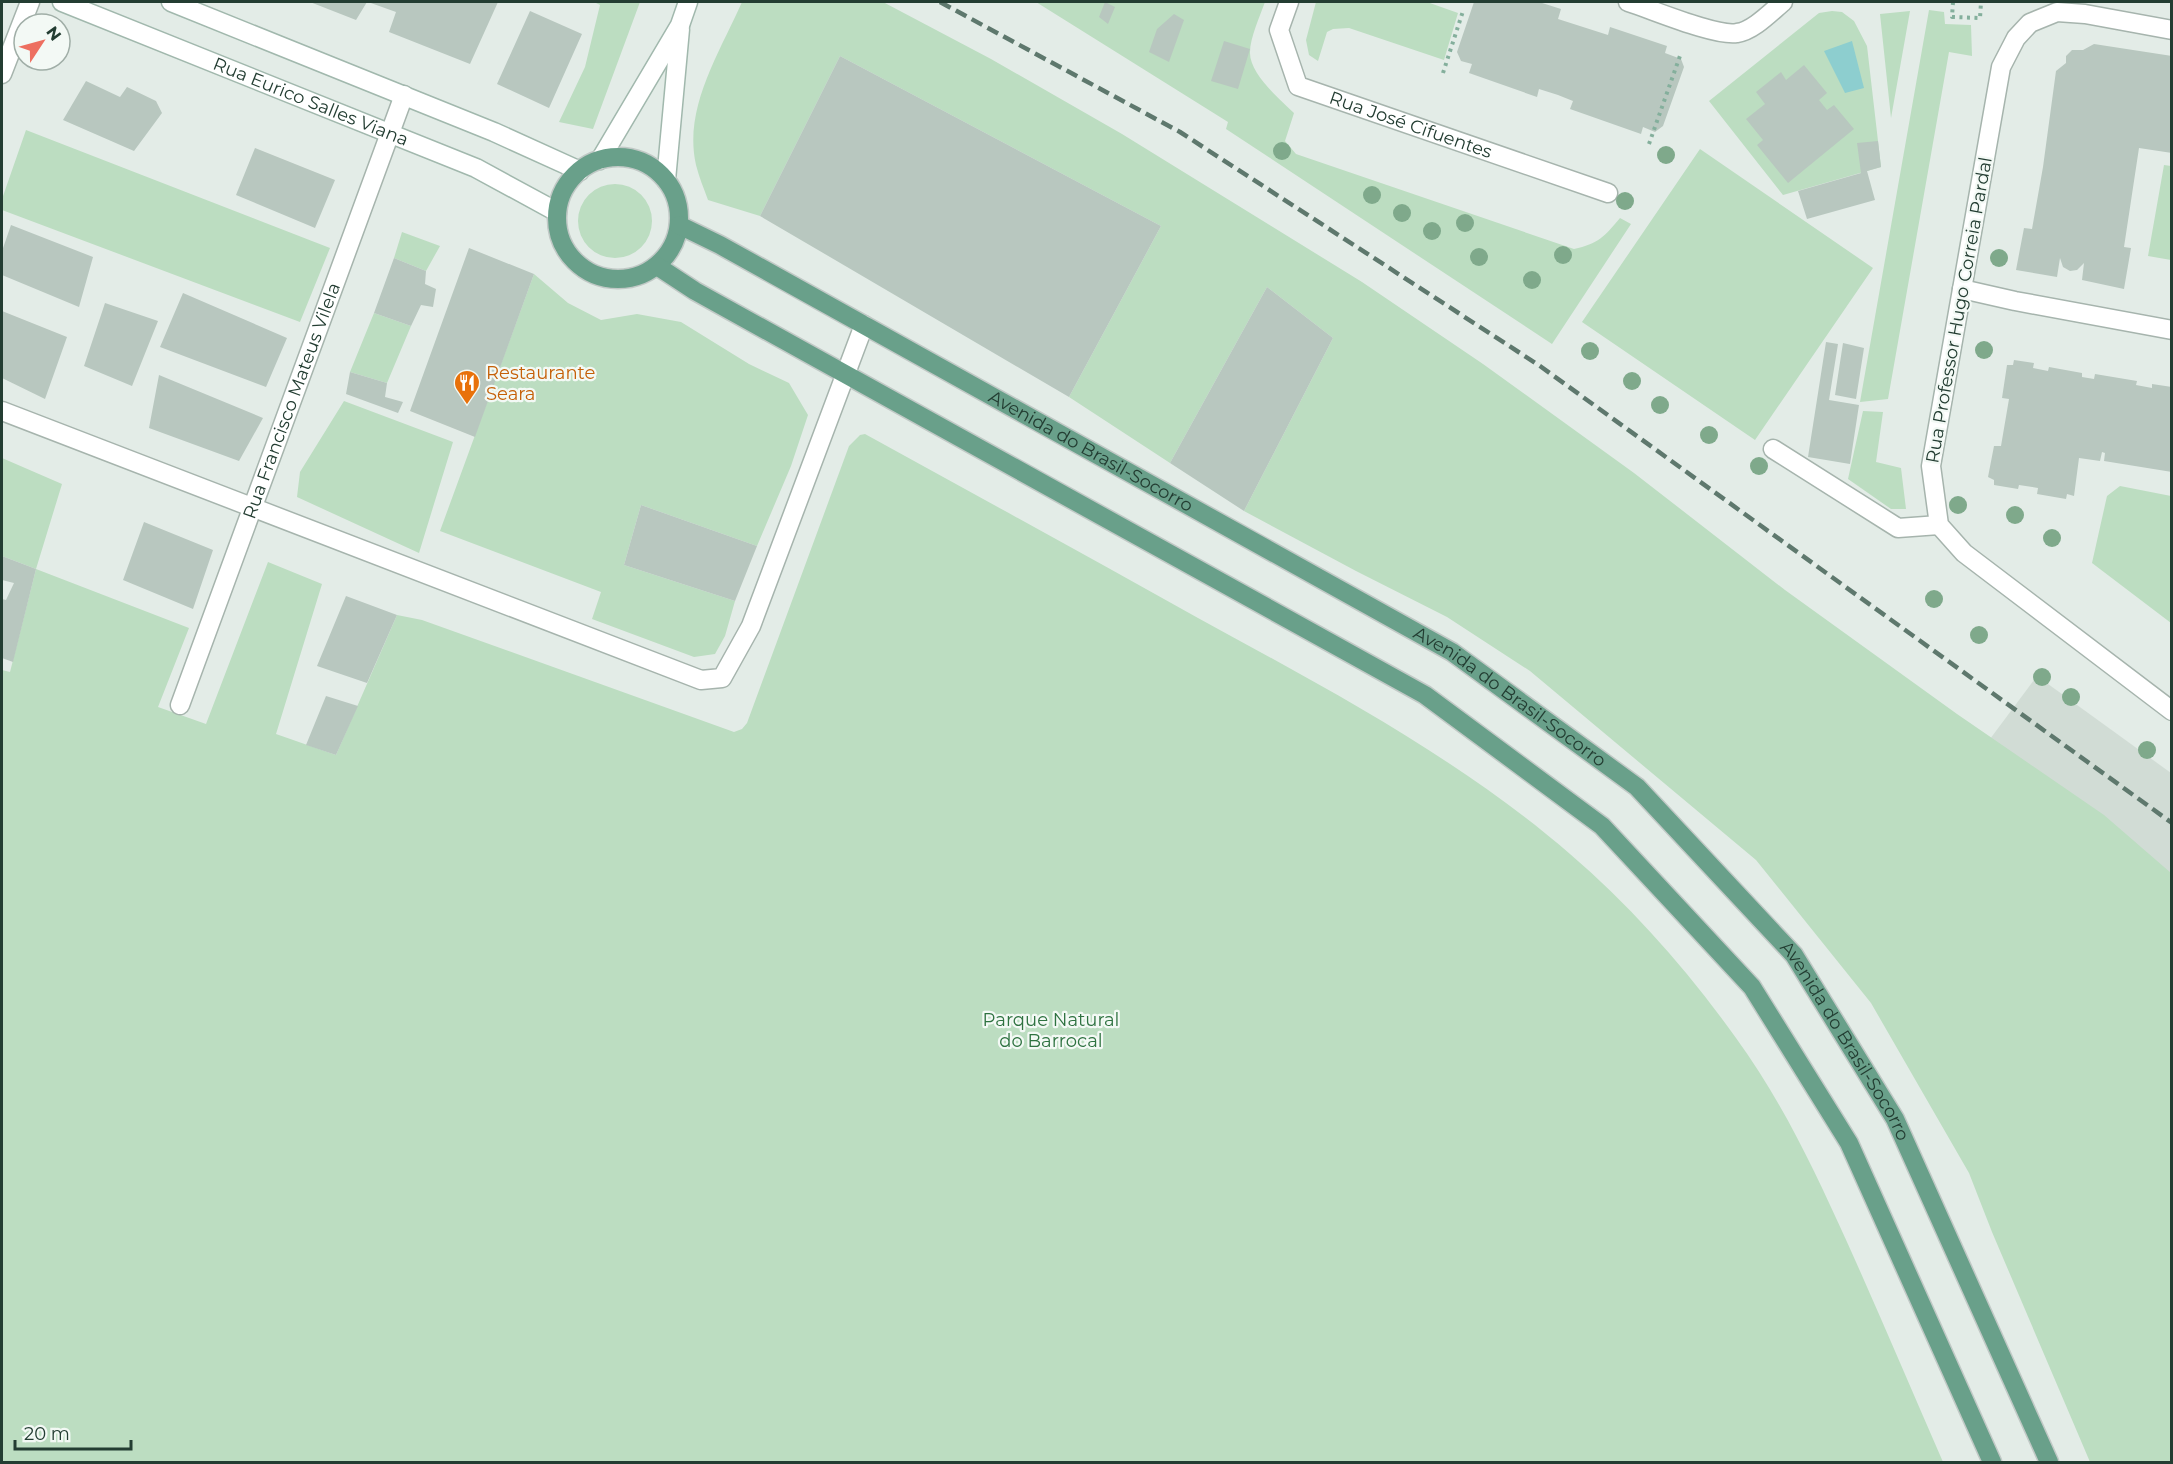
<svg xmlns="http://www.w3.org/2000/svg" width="2173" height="1464" font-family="Montserrat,sans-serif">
  <rect width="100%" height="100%" fill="#e3ece7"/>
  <path fill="#d1dcd5" d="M2037,676l134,97v116l-181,-150z"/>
  <path fill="#bcddc1" d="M594,2h46l-47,127 -34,-7 26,-55 15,-62z
    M742,2h141l108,57 131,75 240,148 121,82 151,109 151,117 172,124 147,101 67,58v589h-81l-98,-230 -23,-59 -98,-170 -115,-143 -226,-189 -83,-54 -91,-46 -112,-60 89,-173 -66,-51 -97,176 -101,-66 92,-171 -321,-170 -80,160 -52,-16c-4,-11 -9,-23 -12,-35 -13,-57 24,-113 46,-163z
    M1036,2h229c-5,14 -15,36 -15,50 -1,21 30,48 44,61l-9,28 11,13 278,95c24,-5 31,-13 46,-31l11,6 -79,120 -326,-215 2,-7z
    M1316,2h111l31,11 -14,47 -95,-32 -16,1 -6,3 -9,29 -9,-6 -3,-15z
    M1929,10l15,2 1,12 26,1 1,31 -23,-4 -61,347 -28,3z
    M1832,11l10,1 12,9 13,25 14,121 -98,28 -74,-94 110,-88z
    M1910,11l-19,107 -11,-104z
    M26,130l304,118 -30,74 -298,-112v-11z
    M1700,149l173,119 -118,172 -173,-118z
    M2164,165l7,1v94l-23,-4z
    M578 221a37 37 0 1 1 74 0a37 37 0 1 1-74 0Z
    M402,232l38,14 -14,25 -32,-13z
    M534,274l34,29 33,17 36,-6 44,8 68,42 40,19 19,32 -17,51 -34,80 -116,-41 -17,60 111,36 -10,35 -10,18 -21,3 -102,-38 9,-27 -161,-61z
    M374,313l37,13 -24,57 -37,-11z
    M344,401l109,41 -34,111 -122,-56 3,-25z
    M1863,411l20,1 -7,50 25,6 5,41h-15l-43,-30z
    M865,434c111,61 222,122 333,184 128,70 261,140 372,236 63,54 118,117 166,184 46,63 79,133 111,204 33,73 64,147 96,220h-1941v-792l8,2 26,-103 -34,-13v-98l60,26 -26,85 153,59 -31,79 48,17 62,-162 54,22 -46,150 60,21 61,-140 25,5 312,112 8,-3 5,-6 102,-277 11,-11z
    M2120,486l51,10v127l-79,-60 15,-67z"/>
  <path fill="#8dcecf" d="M1852,41l12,47 -19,5 -21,-42z"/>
  <path fill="#b8c7bf" d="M310,2h57l-11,18z
    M368,2h130l-28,62 -81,-32 7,-20z
    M1105,2l10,5 -7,17 -9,-7z
    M1474,2h65l22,7 -3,10 50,16 2,-8 57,19 -2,7 16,6 3,8 -21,59 -8,6 -12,-5 -2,7 -71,-25 3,-8 -15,-6 -19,-6 -2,8 -68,-24 3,-9 -11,-3 -4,-9z
    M530,11l52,23 -33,74 -52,-24z
    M1174,14l10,6 -15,42 -20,-10 8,-23z
    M1224,41l26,8 -12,40 -27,-8z
    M2094,44l78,12v97l-33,-5 -15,99 7,1 -7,41 -42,-9 2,-17 -7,7 -7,1 -7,-4 -3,-9 -3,19 -41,-7 8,-42 8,1 11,-62 13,-96 10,-8v-7l6,-6h11z
    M840,56l321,170 -92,171 -309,-181z
    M1804,65l23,28 -8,7 8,10 7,-5 20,24 -66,54 -31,-38 6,-5 -17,-21 19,-15 -9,-12 25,-20 5,8z
    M86,81l34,16 7,-10 29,14 6,12 -28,38 -71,-31z
    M1878,141l3,26 -14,4 8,29 -68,19 -9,-28 63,-18 -4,-30z
    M255,148l80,32 -20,48 -79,-33z
    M11,225l82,32 -14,50 -77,-32v-24z
    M469,248l65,26 -59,163 -65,-26z
    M394,258l32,13 -1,13 11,5 -3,18 -12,-2 -10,21 -37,-13z
    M1267,287l66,51 -89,173 -74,-48z
    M183,293l104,45 -21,49 -106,-40z
    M105,303l53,18 -26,65 -48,-20z
    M2,311l65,26 -22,62 -43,-21z
    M1826,342l12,2 -9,56 30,5 -9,59 -42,-7z
    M1843,343l21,5 -8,51 -21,-4z
    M2014,360l20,3 -1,5 15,3 1,-4 33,6v4l12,2 1,-5 42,7 -1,4 16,3v-4l20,3v85l-68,-11 1,-8 -3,-1 -2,9 -21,-3 -5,38 -7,-2 -1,5 -29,-5 1,-6 -19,-3 -1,4 -24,-4v-5l-6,-3 6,-31h7l8,-47 -7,-1 5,-33h6z
    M350,372l37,11 -2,14 18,5 -5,11 -52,-19z
    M159,375l104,43 -24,43 -90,-33z
    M641,505l116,41 -22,55 -111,-36z
    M144,522l69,28 -20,59 -70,-29z
    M2,556l34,13 -23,93 -11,-4v-59l4,1 8,-17 -12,-3z
    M346,596l51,19 -30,68 -50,-17z
    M326,696l32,10 -22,49 -30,-10z"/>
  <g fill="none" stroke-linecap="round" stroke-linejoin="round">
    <defs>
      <path id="pedestrian" d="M1773,449l125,79 41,-3"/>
      <g id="minor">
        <path id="s1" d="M1289,2l-10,28 19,56 310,107"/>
        <path d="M1628,2c23,7 88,35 109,31 16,-2 34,-21 46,-31"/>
        <path d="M2172,30l-87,-16 -28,-2 -27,11 -14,15 -15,29 -70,399 8,59 25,28 208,158"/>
        <path d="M2,74l28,-72"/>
        <path d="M1962,289l53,12 157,29"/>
        <path d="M2,411l699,269 21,-2 29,-52 113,-301"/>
        <path id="s2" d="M180,705l224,-610"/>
      </g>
      <g id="secondary">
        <path id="s3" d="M62,2l414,166 81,44"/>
        <path d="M171,2l323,130 86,39"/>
        <path d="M600,160l80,-135 8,-23"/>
        <path d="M666,180l14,-151"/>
      </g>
      <g id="primary">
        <circle cx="618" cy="218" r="61"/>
        <path id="s4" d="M679,225l41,20 732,407 185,135 157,168 101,164 154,343"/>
        <path d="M657,266l38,25 730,404 177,131 150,161 97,156 143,319"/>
      </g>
    </defs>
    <use href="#pedestrian" stroke="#a6b4ad" stroke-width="21"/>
    <use href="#minor" stroke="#a6b4ad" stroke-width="21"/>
    <use href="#secondary" stroke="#a1b8ad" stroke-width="21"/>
    <use href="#primary" stroke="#c1c9c6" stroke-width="21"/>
    <path stroke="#84af9c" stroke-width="4" stroke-dasharray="3 4.5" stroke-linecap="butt" d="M1953,2l-1,15 28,1 1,-16
      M1443,73l20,-62
      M1649,144l32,-91"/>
    <use href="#pedestrian" stroke="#fff" stroke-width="18"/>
    <use href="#minor" stroke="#fff" stroke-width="18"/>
    <use href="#secondary" stroke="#fff" stroke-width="18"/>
    <use href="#primary" stroke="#69a08a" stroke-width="18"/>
    <path stroke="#5e786d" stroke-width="4.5" stroke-dasharray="12 6" stroke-linecap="butt" d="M940,2l240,130 360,234 632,457"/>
  </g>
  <g fill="#7fa98b">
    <circle cx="1282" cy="151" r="9"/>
    <circle cx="1666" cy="155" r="9"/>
    <circle cx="1372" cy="195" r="9"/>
    <circle cx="1625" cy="201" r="9"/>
    <circle cx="1402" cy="213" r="9"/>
    <circle cx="1465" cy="223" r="9"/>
    <circle cx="1432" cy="231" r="9"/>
    <circle cx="1563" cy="255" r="9"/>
    <circle cx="1479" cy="257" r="9"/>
    <circle cx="1999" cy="258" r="9"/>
    <circle cx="1532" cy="280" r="9"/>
    <circle cx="1984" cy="350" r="9"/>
    <circle cx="1590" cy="351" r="9"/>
    <circle cx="1632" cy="381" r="9"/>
    <circle cx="1660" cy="405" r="9"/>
    <circle cx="1709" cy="435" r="9"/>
    <circle cx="1759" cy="466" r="9"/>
    <circle cx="1958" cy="505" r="9"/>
    <circle cx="2015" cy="515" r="9"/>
    <circle cx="2052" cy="538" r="9"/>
    <circle cx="1934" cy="599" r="9"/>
    <circle cx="1979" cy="635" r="9"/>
    <circle cx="2042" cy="677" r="9"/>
    <circle cx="2071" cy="697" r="9"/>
    <circle cx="2147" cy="750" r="9"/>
  </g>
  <defs>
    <symbol id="restaurant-pin" viewBox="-11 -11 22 30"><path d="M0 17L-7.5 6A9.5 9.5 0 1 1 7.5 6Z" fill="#e8710a" stroke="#f3f9f5"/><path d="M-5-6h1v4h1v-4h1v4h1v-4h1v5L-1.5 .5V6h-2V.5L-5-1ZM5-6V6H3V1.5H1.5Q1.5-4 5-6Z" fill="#fff"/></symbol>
  </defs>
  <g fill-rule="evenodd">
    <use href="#restaurant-pin" x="452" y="368" width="30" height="40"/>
  </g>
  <g text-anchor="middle" stroke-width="4.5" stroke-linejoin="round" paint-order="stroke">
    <g font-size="18" fill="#233d32" stroke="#f3f9f5">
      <text dy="6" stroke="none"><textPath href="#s3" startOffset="268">Rua Eurico Salles Viana</textPath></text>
      <text dy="6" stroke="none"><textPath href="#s1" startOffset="208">Rua José Cifuentes</textPath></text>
      <text transform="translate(1959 310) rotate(-80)" y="6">Rua Professor Hugo Correia Pardal</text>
      <text dy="6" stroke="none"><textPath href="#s2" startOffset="324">Rua Francisco Mateus Vilela</textPath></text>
      <text dy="6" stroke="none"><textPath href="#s4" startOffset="470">Avenida do Brasil-Socorro</textPath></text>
      <text dy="6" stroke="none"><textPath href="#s4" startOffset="956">Avenida do Brasil-Socorro</textPath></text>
      <text dy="6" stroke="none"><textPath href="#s4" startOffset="1442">Avenida do Brasil-Socorro</textPath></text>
    </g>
    <g font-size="18" fill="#c56008" stroke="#f3f9f5" text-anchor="start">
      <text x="486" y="379">Restaurante<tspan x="486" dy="21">Seara</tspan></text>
    </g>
    <g font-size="18" fill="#2e7240" stroke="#f3f9f5">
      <text x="1051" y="1026">Parque Natural<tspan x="1051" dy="21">do Barrocal</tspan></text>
    </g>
  </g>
  <rect width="2173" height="1464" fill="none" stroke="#233d32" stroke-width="6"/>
  <g transform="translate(42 42) rotate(54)"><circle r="28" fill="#f3f9f5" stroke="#a0aea7" stroke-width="1.5"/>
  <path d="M0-4.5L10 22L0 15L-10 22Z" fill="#ed6f60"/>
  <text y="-9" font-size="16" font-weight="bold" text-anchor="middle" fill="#233d32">N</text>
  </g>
  <path d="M15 1440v9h116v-9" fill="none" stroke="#233d32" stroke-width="3"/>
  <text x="24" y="1440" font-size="18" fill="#233d32" stroke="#f3f9f5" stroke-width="4.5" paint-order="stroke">20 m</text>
</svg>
